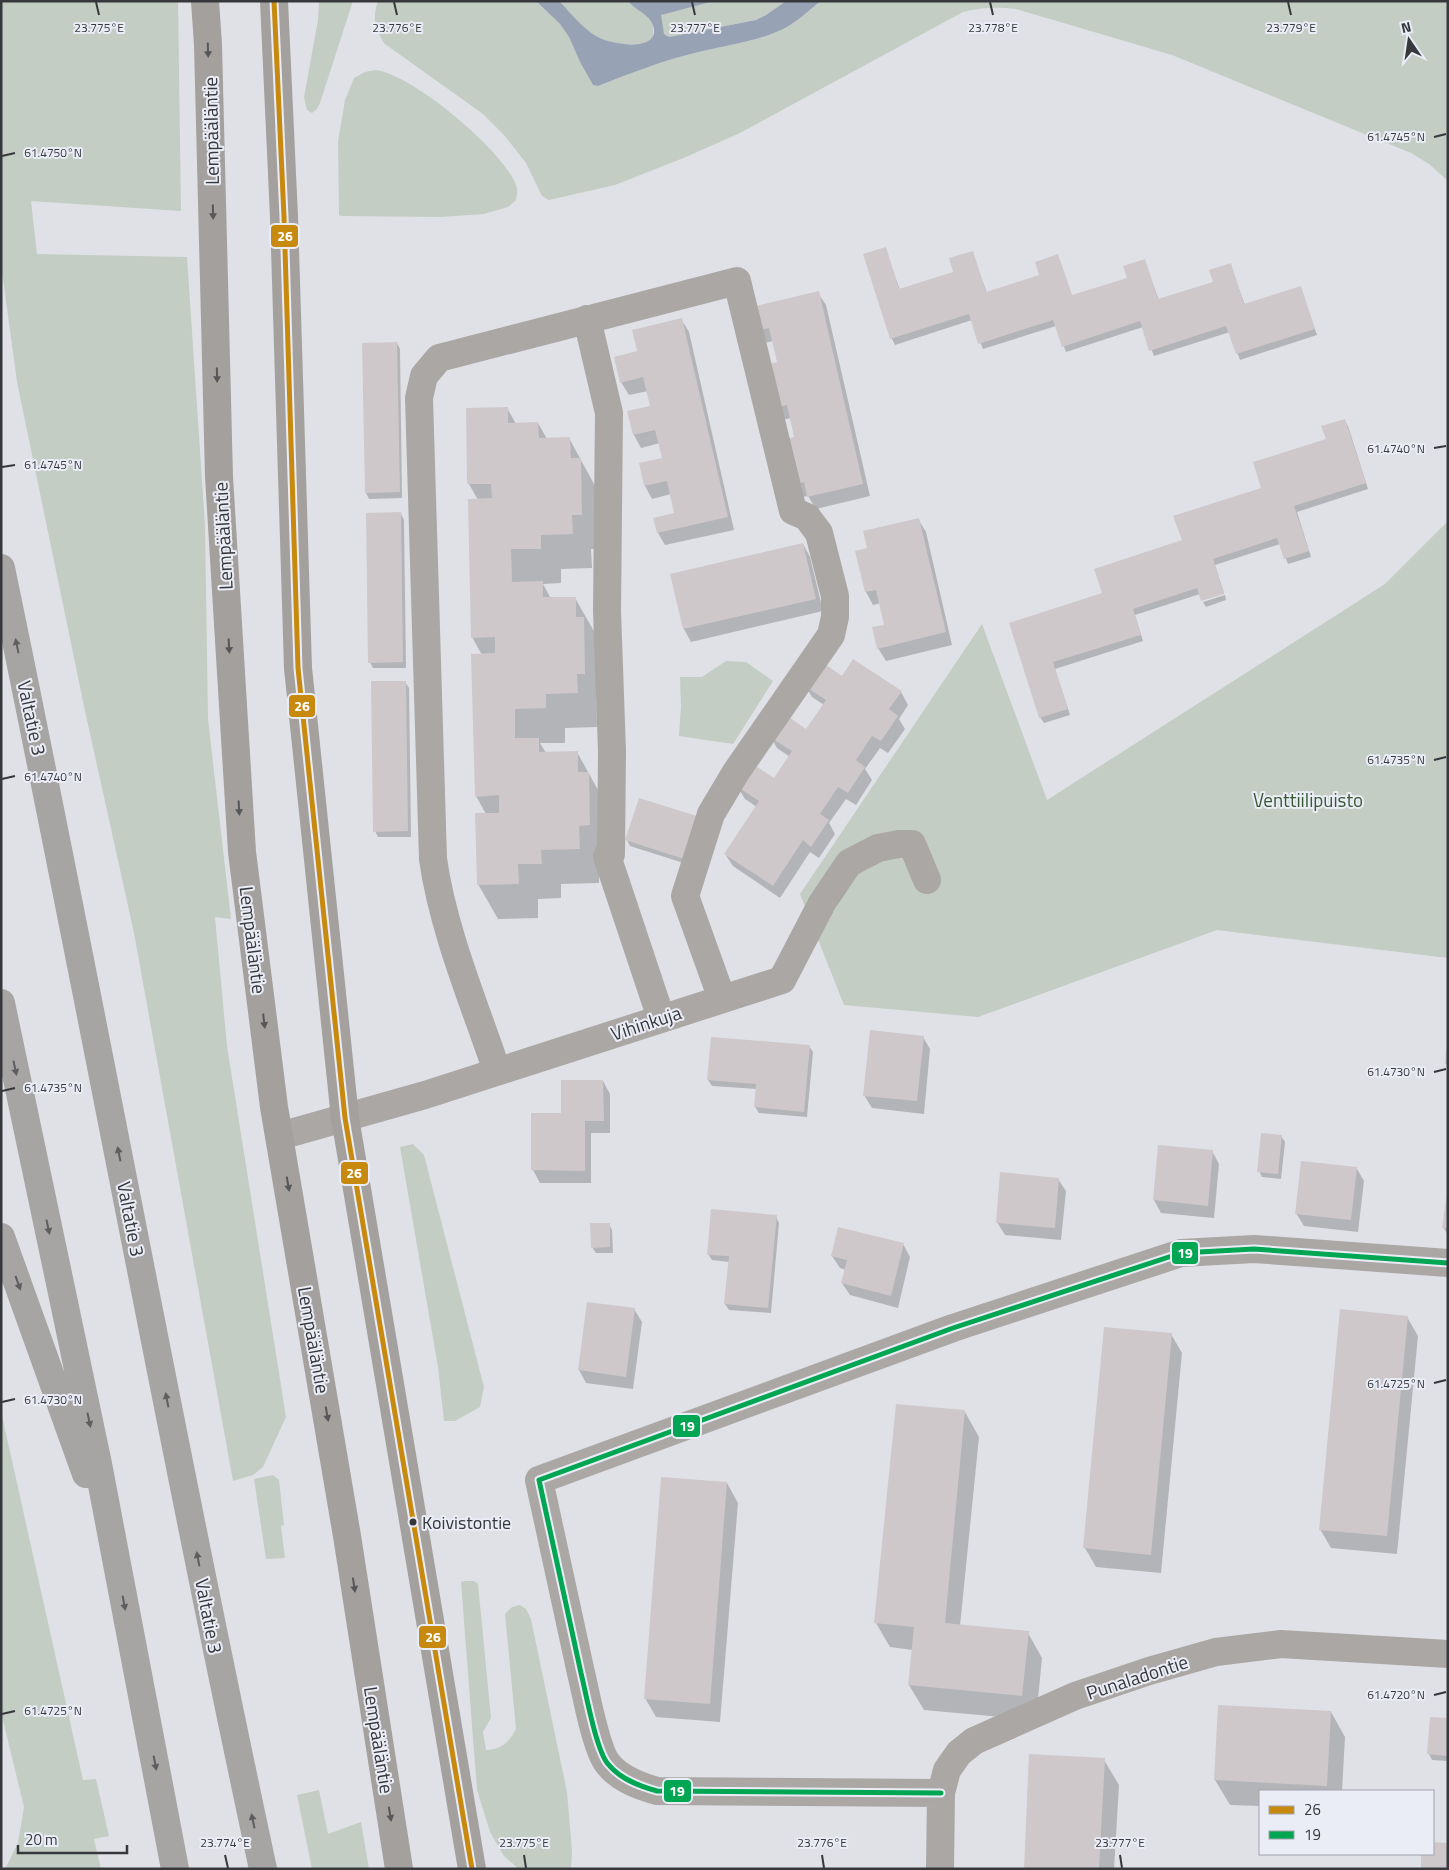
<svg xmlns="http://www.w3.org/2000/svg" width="1449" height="1870" font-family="'Titillium Web',sans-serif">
  <rect width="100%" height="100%" fill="#e0e1e6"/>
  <path fill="#c3cdc4" d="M1,1h177l3,210 -150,-10 6,53 150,3 18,268 3,194 23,200 -16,-2 12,129 59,371 -23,50 -10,8 -20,6 -99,-548 -49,-222 -68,-329 -16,-118z
    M319,1h34l-33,102 -3,6 -5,4 -5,-3 -3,-13 14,-77z
    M378,1h158l24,23 9,13 11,25 13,23 5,1c33,-13 66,-26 101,-34 28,-7 56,-10 82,-22 15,-7 27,-19 40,-29h627v180l-19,-17 -18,-11 -239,-98 -156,-46c-19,-2 -34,-2 -53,3l-223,121 -54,24 -71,28 -66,15 -7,-4 -16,-33 -22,-28 -21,-21 -98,-70c-10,-14 -13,-26 -7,-43z
    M559,1h69l20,16 5,6v14l-5,6c-16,2 -37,2 -51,-6 -14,-7 -26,-24 -38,-36z
    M714,1h72l-20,14 -10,5 -87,17 -5,-3 -4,-16 3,-5z
    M376,70c37,5 127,80 140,115 2,5 1,10 0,15l-8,7 -24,7 -43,3 -100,-1 -2,-1 -1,-74 7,-41 9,-22 11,-6z
    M1448,521v437l-231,-28 -239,87 -134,-12 -44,-111 182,-270 65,176 338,-216z
    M726,661l20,1 27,19 -40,63 -54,-8 2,-30 -1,-29h22z
    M413,1144l11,11 60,232 -4,20 -25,14h-11l-6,-54 -38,-220z
    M1,1411l82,369 13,-1 13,57 -15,3 7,30h-96l13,-26 6,-36 -23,-95z
    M273,1475l6,5 5,45 -3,1 4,32 -19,1 -12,-80z
    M465,1581h9l4,3 13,134 -8,14 3,18c16,-1 23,-8 30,-21l-11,-115 7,-7 8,-2 6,4 5,10 36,173 5,59 -1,18h-52l-15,-13 -14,-24 -13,-42 -16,-208z
    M319,1790l9,44 33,-12 8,47h-57l-15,-74z"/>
  <path fill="#97a2b4" d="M536,1h23c12,12 23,27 37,35 12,8 66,18 57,-11 -4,-11 -18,-15 -25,-24h86l-53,14 3,19 5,3 87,-17 10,-5 20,-14h35c-13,10 -25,22 -40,29 -26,12 -54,15 -82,22 -35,8 -68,21 -101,34l-5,-1 -13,-23 -11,-25 -9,-13z"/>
  <path fill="#0003" d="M885,248l15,42 55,-18 17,-20 15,41 54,-17 17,-20 14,40 56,-17 16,-19 15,40 55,-18 16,-18 15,41 55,-18 17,48 -77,25 -10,-28 -76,24 -11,-29 -77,25 -10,-26 -73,23 -11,-29 -77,25 -3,-6 -27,-84z
    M818,293l8,12 44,191 -54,13 -8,-13 -6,1 -7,-13v-46l-4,-20 -9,2 -4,-57 -5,-22 -8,2 -7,-13z
    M681,319l8,13 45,198 -69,15 -7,-12 18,-19 -5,-20 -19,5 -7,-13 -5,-22 23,-5 -3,-16 -19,5 -7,-13 -5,-23 22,-5 -3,-16 -19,4 -8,-13 18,-30z
    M397,343l3,6 2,149 -33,1 -3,-6z
    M507,408l9,16 22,-1 9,16 22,-1 31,57 2,54h-11l1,19 -31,1v14l-18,1 8,15 24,-1 20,35 2,94 -32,1v15h-25l6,10 31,-1 31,56 -9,52v23l-38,1v14l-23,1v19l-40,1 -20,-35 8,-70 -10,-18 6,-141 -10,-18 6,-137 -9,-16z
    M1344,420l4,6 20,63 -71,23 14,45 -23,7 -8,-20 -65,21 9,28 -22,7 -2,-6 -65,21 8,26 -88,28 15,46 -26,8 -4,-6 -30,-93 94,-30 158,-105 65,-50z
    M401,514l3,6 2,148h-33l-3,-6z
    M918,519l8,13 26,113 -66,16 -8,-13 8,-22 -5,-23 -8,2 -7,-13 -10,-40 12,-3z
    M803,544l7,13 13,54 -132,31 -7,-13 -12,-54z
    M1225,595l1,5 -20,7 -3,-5z
    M842,677l59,15 7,13 -9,14 6,10 -17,24 -8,-5 -15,21 7,11 -16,25 -10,-6 -17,24 6,11 -16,24 -9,-6 -30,46 -47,-32 -8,-12 32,-47 -12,-8 -8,-13 37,-6 16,-23 -13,-9 -7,-12 37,-5 17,-26 -12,-8 -7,-12z
    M405,682l4,6 2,149h-33l-3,-6z
    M640,799l50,66 -60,-19 -3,-6z
    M923,1037l7,12 -6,65 -52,-6 -8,-13z
    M809,1046l4,6 -6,65 -48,-4 -4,-6 2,-18 -45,-3 -4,-6z
    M603,1081l7,13v39h-19v50h-51l-7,-13v-56h29z
    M1281,1136l4,6 -4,37 -19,-2 -3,-6z
    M1212,1151l7,13 -5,54 -53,-5 -7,-13z
    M1357,1169l7,12 -6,51 -54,-6 -8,-13z
    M1058,1179l8,12 -5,49 -56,-5 -8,-13z
    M1448,1194v41l-5,-8z
    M776,1217l3,6 -8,90 -42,-3 -4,-6 4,-42 -17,-2 -4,-6z
    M609,1224l3,6 1,23h-17l-4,-6z
    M903,1244l7,13 -12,51 -48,-13 -8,-12 4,-13 -6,-2 -8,-12z
    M588,1304l46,5 8,13 -9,67 -47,-6 -7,-13z
    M1407,1317l11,19 -21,218 -66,-6 -11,-19z
    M1171,1334l11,19 -21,220 -65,-6 -11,-19z
    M965,1412l14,25 -19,189 68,7 14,25 -6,62 -112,-10 -15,-25 4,-35 -23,-3 -14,-24z
    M727,1483l11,20 -18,219 -64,-5 -11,-19z
    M1331,1712l14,25 -3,54h-82v15l-30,-1 -15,-25z
    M1448,1719v42l-16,-1 -3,-6z
    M1104,1760l15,25 -5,84h-89z"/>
  <path fill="#cec8ca" d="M886,247l13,42 54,-17 -4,-14 24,-7 13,41 53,-17 -4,-13 23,-8 14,41 55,-17 -4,-12 22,-7 13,40 55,-17 -4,-12 22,-7 13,41 57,-18 14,43 -79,25 -10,-28 -77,25 -9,-30 -78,26 -9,-27 -75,24 -9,-30 -79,25 -27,-85z
    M819,291l44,193 -56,13 -3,-15 -11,3 -10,-45 11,-3 -7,-32 -13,3 -10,-43 13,-3 -8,-34 -13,3 -5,-24z
    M682,318l46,199 -71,16 -4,-15 21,-5 -7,-32 -23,5 -5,-23 23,-5 -7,-28 -22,5 -6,-24 23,-5 -7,-29 -23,6 -6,-26 23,-6 -5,-21z
    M397,342l3,150 -35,1 -3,-150z
    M508,407v16l30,-1 1,16 31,-1 1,21h10l1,57h-10l1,19 -32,1v14h-30l1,33 31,-1v16h33v20h8l1,57h-8l1,19 -32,1v14l-31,1v29h24v14l39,-1v21h11l1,53 -11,1 1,23 -39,1 1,14h-24l1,20 -42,1 -2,-72h24v-18l-24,2 -4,-143 24,-1v-16l-24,1 -3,-139 24,-1 -1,-14h-24l-1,-76z
    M1345,419l21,64 -72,23 15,45 -25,8 -7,-21 -64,21 11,35 -23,7 -4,-13 -64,21 8,26 -88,27 15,47 -29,9 -30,-95 93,-30 -8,-24 88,-29 -9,-24 88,-28 -8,-26 73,-23 -5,-13z
    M401,512l2,150 -35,1 -2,-150z
    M919,518l27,114 -69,17 -5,-22 12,-2 -8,-35 -11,2 -10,-41 12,-3 -4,-17z
    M803,543l13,56 -133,30 -13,-55z
    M853,659l49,32 -13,18 9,7 -17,25 -9,-5 -16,24 9,7 -17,26 -10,-6 -18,27 9,6 -18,27 -8,-7 -30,46 -49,-32 35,-53 -23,-15 15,-23 23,15 18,-27 -24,-15 15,-23 23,16 20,-29 -23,-15 16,-25 23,16z
    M371,681h35l2,150 -35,1z
    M639,798l61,19 -13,43 -62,-20z
    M870,1030l54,6 -7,65 -54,-5z
    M711,1037l99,8 -6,67 -50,-5 2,-23 -49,-4z
    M1446,1049h2v15h-3z
    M561,1080h42l1,41h-19v50l-54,-1v-57h30z
    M1261,1133l21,2 -4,39 -21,-2z
    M1158,1145l55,5 -5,56 -55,-6z
    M1301,1161l56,6 -6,53 -56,-6z
    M1000,1172l59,6 -4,50 -59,-5z
    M1447,1193h1v35h-6z
    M711,1209l66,6 -9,93 -44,-4 5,-48 -22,-1z
    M590,1223h20v24l-19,1z
    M838,1227l66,16 -13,53 -50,-13 6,-23 -16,-4z
    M587,1302l48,6 -9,69 -48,-7z
    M1340,1309l68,7 -21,220 -68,-6z
    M1104,1327l68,6 -21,222 -68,-7z
    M896,1404l69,6 -20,213 84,8 -7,65 -114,-11 6,-58 -40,-4z
    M661,1477l66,5 -17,222 -66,-5z
    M1218,1705l113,6 -4,75 -113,-6z
    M1430,1717l18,1v38l-21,-2z
    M1029,1754l76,4 -6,111h-75z
    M1433,1842l15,1v26h-27v-15h12z"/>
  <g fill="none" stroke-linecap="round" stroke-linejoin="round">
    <path stroke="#aaa7a5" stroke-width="28" d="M587,319l22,94 -2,198 5,140 -1,103 -4,2 54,162
      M497,1071c-23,-68 -54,-141 -64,-212l-14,-461 5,-22 15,-18 298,-77 56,230 14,6 12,16 16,63v21l-4,18 -95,137 -25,42 -26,82 37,103
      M280,1136l145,-41 357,-115 40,-77 27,-40 29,-15 21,-4h13l15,36
      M941,1793l-284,-2c-18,-5 -37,-12 -49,-27 -12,-14 -22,-71 -27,-91 -14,-64 -28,-128 -42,-193l414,-152 228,-75 73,-4 194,14
      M940,1869l1,-76 6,-23 12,-17 15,-12 101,-45 74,-25 67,-19 65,-8 167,10"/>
    <path stroke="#a3a09e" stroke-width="28" d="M205,1l3,44 11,432 23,375 32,255 73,429 52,333
      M274,1l10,216 14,451 47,450 127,751"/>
    <path stroke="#a7a5a4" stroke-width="28" d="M1,568c90,433 169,868 262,1301
      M1,1003l97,461 77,405
      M1,1237l85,237"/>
    <defs>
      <path id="bus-1" d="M274,1l10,216 14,451 47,450 127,751"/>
      <path id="bus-2" d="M941,1793l-284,-2c-18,-5 -37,-12 -49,-27 -12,-14 -22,-71 -27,-91 -14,-64 -28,-128 -42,-193l414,-152 228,-75 73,-4 194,14"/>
    </defs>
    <use href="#bus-1" stroke="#eaecf6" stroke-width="9"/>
    <use href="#bus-2" stroke="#eaecf6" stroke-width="9"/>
    <use href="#bus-1" stroke="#c78a0f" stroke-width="5"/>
    <use href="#bus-2" stroke="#00a651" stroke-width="5"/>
  </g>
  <defs><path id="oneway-solid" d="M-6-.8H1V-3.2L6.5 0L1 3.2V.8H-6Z" transform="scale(1.25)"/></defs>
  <g fill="#575759">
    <use href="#oneway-solid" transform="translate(208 50) rotate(88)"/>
    <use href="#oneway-solid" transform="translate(213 212) rotate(89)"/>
    <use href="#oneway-solid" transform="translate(217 375) rotate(89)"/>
    <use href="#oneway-solid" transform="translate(229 646) rotate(87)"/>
    <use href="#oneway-solid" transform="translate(239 808) rotate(87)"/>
    <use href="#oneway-solid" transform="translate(264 1021) rotate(83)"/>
    <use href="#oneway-solid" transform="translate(288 1184) rotate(80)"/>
    <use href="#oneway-solid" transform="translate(327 1414) rotate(80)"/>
    <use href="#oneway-solid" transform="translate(354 1585) rotate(81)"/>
    <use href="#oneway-solid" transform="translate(390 1814) rotate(81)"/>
  </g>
  <g fill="#5e5e60">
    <use href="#oneway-solid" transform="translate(17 646) rotate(-102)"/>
    <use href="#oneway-solid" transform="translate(15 1068) rotate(78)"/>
    <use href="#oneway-solid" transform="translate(119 1154) rotate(-101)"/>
    <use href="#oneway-solid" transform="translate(48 1227) rotate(78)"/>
    <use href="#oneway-solid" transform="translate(18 1283) rotate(70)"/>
    <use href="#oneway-solid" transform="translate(167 1400) rotate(-101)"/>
    <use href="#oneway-solid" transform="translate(89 1420) rotate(78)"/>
    <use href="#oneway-solid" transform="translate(198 1559) rotate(-101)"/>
    <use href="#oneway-solid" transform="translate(124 1603) rotate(79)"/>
    <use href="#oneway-solid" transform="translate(155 1763) rotate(79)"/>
    <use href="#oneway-solid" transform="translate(253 1821) rotate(-102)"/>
  </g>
  <path fill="none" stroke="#37383c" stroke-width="2" d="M96,2l3,13M394,2l3,13M692,2l3,13M990,2l3,13M1288,2l3,13M1434,137l12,-3M2,156l13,-3M1434,448l12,-2M2,467l13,-2M1434,760l12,-3M2,779l13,-3M1434,1072l12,-3M2,1091l13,-3M1434,1383l12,-3M2,1402l13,-3M1434,1695l12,-3M2,1714l13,-3M225,1855l3,13M524,1855l2,13M822,1855l2,13M1120,1855l2,13"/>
  <circle fill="#37383c" stroke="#eaecf6" stroke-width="2" cx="413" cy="1522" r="4.5"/>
  <g text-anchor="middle" stroke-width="4" stroke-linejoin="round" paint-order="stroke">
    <g font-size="18" fill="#37383c" stroke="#eaecf6" text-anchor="start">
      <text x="422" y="1529">Koivistontie</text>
    </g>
    <g font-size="19" fill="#37383c" stroke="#eaecf6">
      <text transform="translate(211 131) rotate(-91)" y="7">Lempääläntie</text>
      <text transform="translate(223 536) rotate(-93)" y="7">Lempääläntie</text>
      <text transform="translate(32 718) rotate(78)" y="7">Valtatie 3</text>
      <text transform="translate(253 940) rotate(83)" y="7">Lempääläntie</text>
      <text transform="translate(646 1023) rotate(-18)" y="7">Vihinkuja</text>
      <text transform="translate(131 1219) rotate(79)" y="7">Valtatie 3</text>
      <text transform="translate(314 1340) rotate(80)" y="7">Lempääläntie</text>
      <text transform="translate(209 1616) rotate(79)" y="7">Valtatie 3</text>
      <text transform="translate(1137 1677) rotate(-18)" y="7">Punaladontie</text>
      <text transform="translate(379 1740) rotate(81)" y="7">Lempääläntie</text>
    </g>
    <g font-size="19" fill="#385832" stroke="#eaecf6">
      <text x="1308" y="807">Venttiilipuisto</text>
    </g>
  </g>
  <g font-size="12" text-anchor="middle" fill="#37383c" stroke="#eaecf6" stroke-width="4" stroke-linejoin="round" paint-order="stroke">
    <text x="99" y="32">23.775°E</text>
    <text x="397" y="32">23.776°E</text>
    <text x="695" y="32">23.777°E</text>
    <text x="993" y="32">23.778°E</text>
    <text x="1291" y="32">23.779°E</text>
    <text x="1396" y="141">61.4745°N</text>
    <text x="53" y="157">61.4750°N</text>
    <text x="1396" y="453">61.4740°N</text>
    <text x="53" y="469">61.4745°N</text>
    <text x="1396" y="764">61.4735°N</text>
    <text x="53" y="781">61.4740°N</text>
    <text x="1396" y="1076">61.4730°N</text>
    <text x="53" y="1092">61.4735°N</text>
    <text x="1396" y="1388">61.4725°N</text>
    <text x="53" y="1404">61.4730°N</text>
    <text x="1396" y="1699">61.4720°N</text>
    <text x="53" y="1715">61.4725°N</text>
    <text x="225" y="1847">23.774°E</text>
    <text x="524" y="1847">23.775°E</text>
    <text x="822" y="1847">23.776°E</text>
    <text x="1120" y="1847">23.777°E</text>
  </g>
  <g stroke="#eaecf6" stroke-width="2">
    <rect x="270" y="224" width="29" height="24" rx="5" fill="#c78a0f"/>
    <rect x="288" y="694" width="28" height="24" rx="5" fill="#c78a0f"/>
    <rect x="340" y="1161" width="29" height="24" rx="5" fill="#c78a0f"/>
    <rect x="1171" y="1241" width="28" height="24" rx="5" fill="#00a651"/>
    <rect x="672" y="1414" width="29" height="24" rx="5" fill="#00a651"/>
    <rect x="418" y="1625" width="29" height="24" rx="5" fill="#c78a0f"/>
    <rect x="663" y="1779" width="29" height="24" rx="5" fill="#00a651"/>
  </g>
  <g font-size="14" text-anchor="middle" font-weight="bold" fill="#fff">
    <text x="285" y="241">26</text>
    <text x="302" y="711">26</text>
    <text x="354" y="1178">26</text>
    <text x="1185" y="1258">19</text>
    <text x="687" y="1431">19</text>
    <text x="433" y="1642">26</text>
    <text x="677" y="1796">19</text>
  </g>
  <rect width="1449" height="1870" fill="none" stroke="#37383c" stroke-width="5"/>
  <rect x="1259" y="1790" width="175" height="65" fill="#eaecf6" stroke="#a2a4ac"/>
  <rect x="1269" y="1806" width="25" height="8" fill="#c78a0f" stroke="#a2a4ac"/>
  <text x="1304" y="1815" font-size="15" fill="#37383c">26</text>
  <rect x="1269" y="1831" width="25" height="8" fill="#00a651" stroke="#a2a4ac"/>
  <text x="1304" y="1840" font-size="15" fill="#37383c">19</text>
  <g transform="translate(1409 40) rotate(347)" stroke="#eaecf6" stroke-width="4" paint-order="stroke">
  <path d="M0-4L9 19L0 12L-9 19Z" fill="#37383c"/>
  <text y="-8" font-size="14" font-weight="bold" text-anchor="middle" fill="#37383c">N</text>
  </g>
  <path d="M18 1845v8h109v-8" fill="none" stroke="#37383c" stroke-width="2.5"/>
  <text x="25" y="1845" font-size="15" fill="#37383c" stroke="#eaecf6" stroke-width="4" paint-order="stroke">20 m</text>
</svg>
